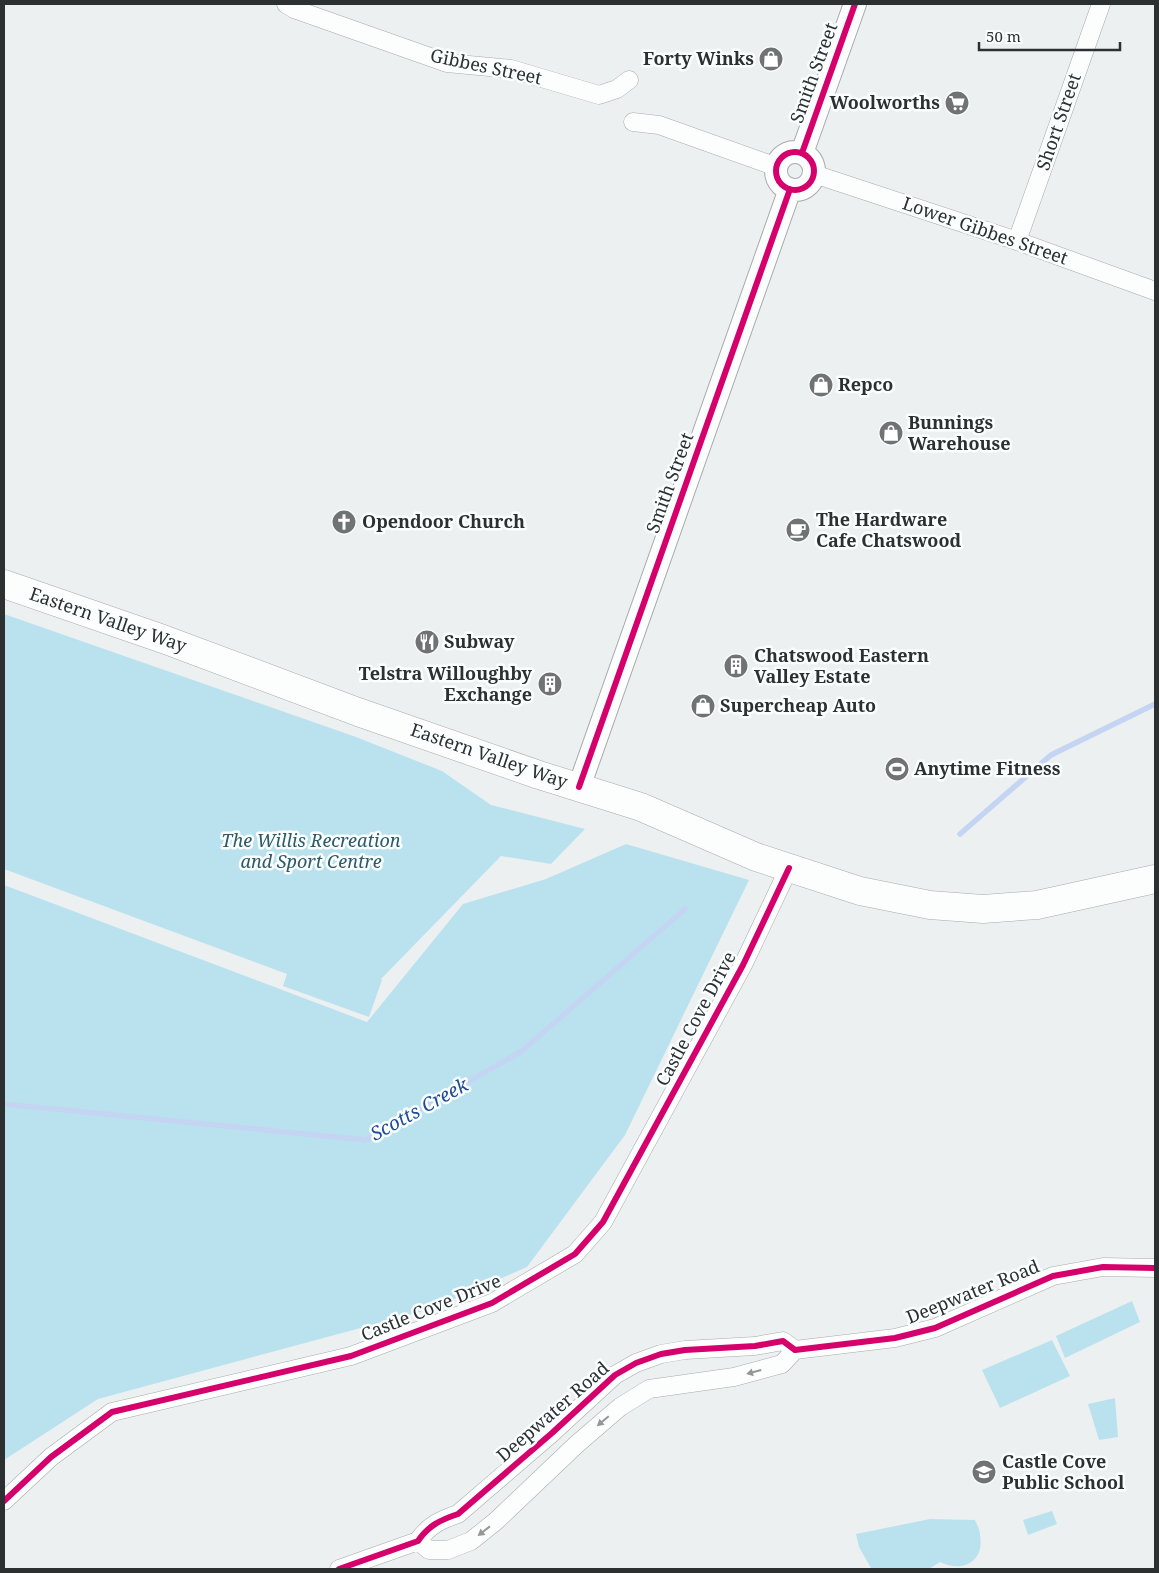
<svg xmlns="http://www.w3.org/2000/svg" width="1159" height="1573" font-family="'Noto Serif',serif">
  <rect width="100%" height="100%" fill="#edf0f1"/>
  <path fill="#bae2ee" d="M4,614l352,123 86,34 49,34 94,24 -34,35 -50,-8 -120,123 1,1 -13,37 -86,-31 4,-12 -283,-105z
    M626,844l123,36 -124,255 -98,132 -96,42 -333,90 -94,61v-575l363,137 96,-118 83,-25z
    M1132,1301l8,21 -75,36 -9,-22z
    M1052,1340l18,36 -70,32 -18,-38z
    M1115,1398l3,39 -19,3 -11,-36z
    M1052,1511l5,13 -29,11 -5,-15z
    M930,1519l45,1c2,5 5,10 5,15 5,27 -18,38 -40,27l-11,7 -58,-1 -12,-21 -3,-13z"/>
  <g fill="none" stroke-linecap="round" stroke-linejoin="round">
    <path stroke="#c3d5f2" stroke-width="5.5" d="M960,834l91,-79 104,-51
      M4,1104l362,36 156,-89 163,-142"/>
    <defs>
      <path id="minor" d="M286,4l8,5 153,54 64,6 88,26 18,-6 12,-9
        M633,122l26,3 118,42
        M814,174l203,67 138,50
        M1017,241l84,-237
        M4,1501l47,-44 61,-45 239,-56 141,-53 83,-49 28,-32 140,-257 46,-97
        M418,1541l11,9h19l23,-9 25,-20 81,-77 43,-37 29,-18 85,-12 48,-13 13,-14
        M339,1569l79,-28c10,-15 22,-21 40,-27l94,-81 63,-58 21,-12 25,-9 24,-4 70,-4 28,-5 12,9 100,-12 40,-10 118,-52 50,-9 52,1"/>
      <path id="tertiary" d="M776 171a19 19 0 1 1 38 0a19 19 0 1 1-38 0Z
        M802,153l53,-149
        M579,787l211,-598"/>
      <path id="primary" d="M4,584l159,55 195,73 181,63 102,32 115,50 104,34 70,14 53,4 54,-4 118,-26"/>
    </defs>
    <use href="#minor" stroke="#a8abab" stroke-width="19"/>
    <use href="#tertiary" stroke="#a8abab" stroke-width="24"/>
    <use href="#primary" stroke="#a8abab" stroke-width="29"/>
    <use href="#minor" stroke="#fcfdfd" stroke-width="18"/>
    <use href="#tertiary" stroke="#fcfdfd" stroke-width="22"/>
    <use href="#primary" stroke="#fcfdfd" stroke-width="28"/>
    <defs>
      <path id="cycleway" d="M776 171a19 19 0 1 1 38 0a19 19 0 1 1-38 0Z
        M802,153l53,-149
        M579,787l211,-598
        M4,1501l47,-44 61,-45 239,-56 141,-53 83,-49 28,-32 140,-257 46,-97
        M339,1569l79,-28c10,-15 22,-21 40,-27l94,-81 63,-58 21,-12 25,-9 24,-4 70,-4 28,-5 12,9 100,-12 40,-10 118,-52 50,-9 52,1"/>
    </defs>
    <use href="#cycleway" stroke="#fbfeff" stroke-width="9"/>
    <use href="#cycleway" stroke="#d6006c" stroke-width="6"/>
  </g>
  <defs><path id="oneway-solid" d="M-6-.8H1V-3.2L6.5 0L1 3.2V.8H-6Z" transform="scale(1.25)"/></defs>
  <g fill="#949697">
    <use href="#oneway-solid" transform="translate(754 1372) rotate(165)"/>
    <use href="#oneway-solid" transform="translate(603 1421) rotate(140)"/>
    <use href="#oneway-solid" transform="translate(484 1531) rotate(142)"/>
  </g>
  <defs>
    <symbol id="shop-disc" viewBox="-11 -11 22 22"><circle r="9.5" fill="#707374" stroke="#fbfeff"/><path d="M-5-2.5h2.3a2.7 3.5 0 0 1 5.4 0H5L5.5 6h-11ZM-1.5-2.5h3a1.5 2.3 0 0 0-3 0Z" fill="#fff"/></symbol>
    <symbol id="supermarket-disc" viewBox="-11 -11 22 22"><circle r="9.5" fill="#707374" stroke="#fbfeff"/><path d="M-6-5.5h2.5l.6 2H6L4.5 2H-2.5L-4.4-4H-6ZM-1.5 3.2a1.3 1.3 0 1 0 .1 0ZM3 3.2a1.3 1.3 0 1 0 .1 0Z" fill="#fff"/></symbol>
    <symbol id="church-disc" viewBox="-11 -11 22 22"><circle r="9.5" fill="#707374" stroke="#fbfeff"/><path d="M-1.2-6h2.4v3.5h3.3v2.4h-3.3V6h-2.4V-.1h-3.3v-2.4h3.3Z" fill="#fff"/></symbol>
    <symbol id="cafe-disc" viewBox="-11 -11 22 22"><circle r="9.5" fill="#707374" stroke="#fbfeff"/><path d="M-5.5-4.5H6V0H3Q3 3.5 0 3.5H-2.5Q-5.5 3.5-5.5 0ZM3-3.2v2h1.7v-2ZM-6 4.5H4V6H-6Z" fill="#fff"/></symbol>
    <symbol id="restaurant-disc" viewBox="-11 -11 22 22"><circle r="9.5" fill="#707374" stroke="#fbfeff"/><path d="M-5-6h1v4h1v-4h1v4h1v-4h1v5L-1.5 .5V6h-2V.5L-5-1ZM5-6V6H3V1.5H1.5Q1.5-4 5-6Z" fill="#fff"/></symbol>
    <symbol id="building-disc" viewBox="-11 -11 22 22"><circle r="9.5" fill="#707374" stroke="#fbfeff"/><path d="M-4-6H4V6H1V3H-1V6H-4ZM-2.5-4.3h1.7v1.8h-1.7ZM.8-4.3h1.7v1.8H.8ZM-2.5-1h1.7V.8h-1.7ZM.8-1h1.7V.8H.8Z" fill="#fff"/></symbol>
    <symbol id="stadium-disc" viewBox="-11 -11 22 22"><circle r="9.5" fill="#707374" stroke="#fbfeff"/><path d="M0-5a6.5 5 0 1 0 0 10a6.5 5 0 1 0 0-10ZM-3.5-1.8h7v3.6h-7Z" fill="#fff"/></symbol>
    <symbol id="school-disc" viewBox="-11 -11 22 22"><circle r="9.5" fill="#707374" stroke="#fbfeff"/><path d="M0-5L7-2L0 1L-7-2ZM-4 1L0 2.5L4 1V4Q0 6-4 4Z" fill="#fff"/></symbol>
  </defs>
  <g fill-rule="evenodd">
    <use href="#shop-disc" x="757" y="45" width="28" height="28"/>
    <use href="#supermarket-disc" x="943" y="89" width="28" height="28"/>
    <use href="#shop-disc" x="807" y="371" width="28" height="28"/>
    <use href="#shop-disc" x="877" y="419" width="28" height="28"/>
    <use href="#church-disc" x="330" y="508" width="28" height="28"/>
    <use href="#cafe-disc" x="784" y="516" width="28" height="28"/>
    <use href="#restaurant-disc" x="413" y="628" width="28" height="28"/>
    <use href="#building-disc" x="722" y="652" width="28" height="28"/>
    <use href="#building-disc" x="536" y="670" width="28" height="28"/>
    <use href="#shop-disc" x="689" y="692" width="28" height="28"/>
    <use href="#stadium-disc" x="883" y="755" width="28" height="28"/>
    <use href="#school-disc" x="970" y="1458" width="28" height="28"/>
  </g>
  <g text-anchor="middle" stroke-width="5" stroke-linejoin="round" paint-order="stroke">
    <g font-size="18" font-weight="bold" fill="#2d3031" stroke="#fbfeff" text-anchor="start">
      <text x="754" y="65" text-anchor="end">Forty Winks</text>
      <text x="940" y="109" text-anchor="end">Woolworths</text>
      <text x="838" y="391">Repco</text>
      <text x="908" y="429">Bunnings<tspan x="908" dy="21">Warehouse</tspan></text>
      <text x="816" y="526">The Hardware<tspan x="816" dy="21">Cafe Chatswood</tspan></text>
      <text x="362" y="528">Opendoor Church</text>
      <text x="444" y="648">Subway</text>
      <text x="754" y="662">Chatswood Eastern<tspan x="754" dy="21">Valley Estate</tspan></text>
      <text x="532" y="680" text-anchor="end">Telstra Willoughby<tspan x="532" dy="21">Exchange</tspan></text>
      <text x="720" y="712">Supercheap Auto</text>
      <text x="914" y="775">Anytime Fitness</text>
      <text x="1002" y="1468">Castle Cove<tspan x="1002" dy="21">Public School</tspan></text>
    </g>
    <g font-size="18" fill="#2d3031" stroke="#fbfeff">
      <text transform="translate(486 67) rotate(12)" y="6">Gibbes Street</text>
      <text transform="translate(814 73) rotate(-70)" y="6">Smith Street</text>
      <text transform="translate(1059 122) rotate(-71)" y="6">Short Street</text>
      <text transform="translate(985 231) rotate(19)" y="6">Lower Gibbes Street</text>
      <text transform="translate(670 483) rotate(-70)" y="6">Smith Street</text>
      <text transform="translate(108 620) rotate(19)" y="6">Eastern Valley Way</text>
      <text transform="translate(489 756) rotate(19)" y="6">Eastern Valley Way</text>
      <text transform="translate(696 1019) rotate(-62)" y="6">Castle Cove Drive</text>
      <text transform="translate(973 1292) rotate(-22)" y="6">Deepwater Road</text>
      <text transform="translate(431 1308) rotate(-22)" y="6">Castle Cove Drive</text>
      <text transform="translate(553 1412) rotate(-41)" y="6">Deepwater Road</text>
    </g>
    <g font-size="18" font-style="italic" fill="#2d5a67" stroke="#fbfeff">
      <text x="311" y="847">The Willis Recreation<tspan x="311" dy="21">and Sport Centre</tspan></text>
    </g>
    <g font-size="19" font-style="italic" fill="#1d4b97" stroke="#fbfeff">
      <text transform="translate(419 1109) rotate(-29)" y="7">Scotts Creek</text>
    </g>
  </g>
  <rect width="1159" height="1573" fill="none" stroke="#2d3031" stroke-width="10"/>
  <path d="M979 42v8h141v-8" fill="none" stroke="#2d3031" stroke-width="2.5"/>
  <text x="986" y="42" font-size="15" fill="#2d3031" stroke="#fbfeff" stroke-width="4" paint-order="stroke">50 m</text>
</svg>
